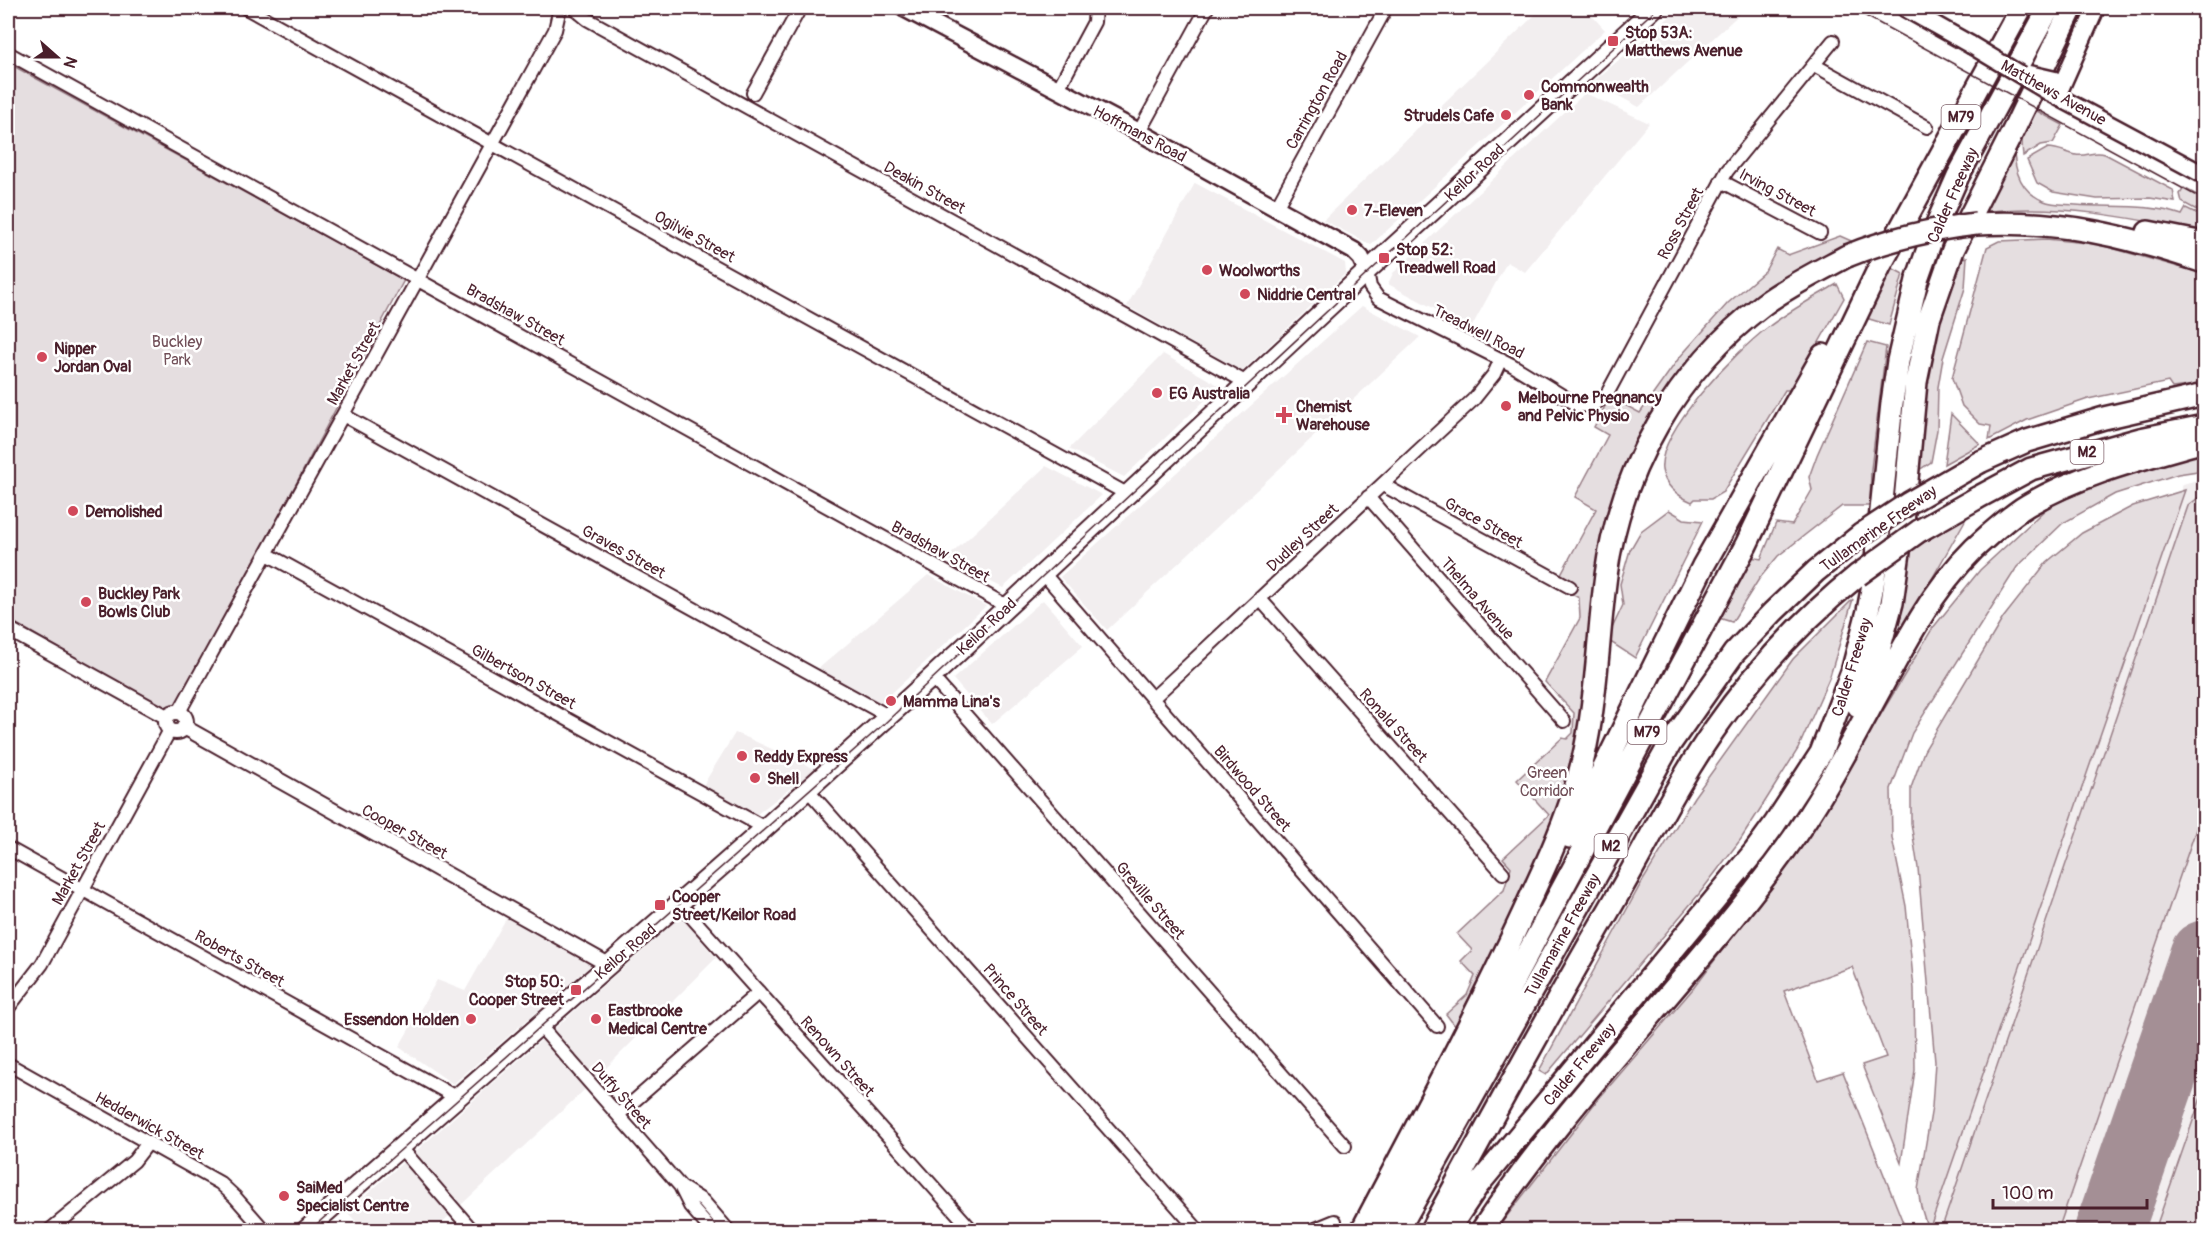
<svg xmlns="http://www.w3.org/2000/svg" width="2212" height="1238" font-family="Pangolin,sans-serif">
  <rect width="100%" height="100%" fill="#fff"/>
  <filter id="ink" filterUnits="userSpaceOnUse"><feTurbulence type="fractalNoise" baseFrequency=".0167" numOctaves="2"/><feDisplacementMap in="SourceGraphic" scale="12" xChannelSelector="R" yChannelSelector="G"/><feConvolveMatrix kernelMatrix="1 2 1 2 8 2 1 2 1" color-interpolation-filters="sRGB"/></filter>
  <g filter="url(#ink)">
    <path fill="#f2eeef" d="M1542,8h43l20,22 -234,215 -48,-25z
      M1680,8h66l-107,99 -46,-25z
      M1585,93l64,30 -124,149 -18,-10 -36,66 -83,-44 5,-11z
      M1195,183l150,80 1,10 -104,98 -115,-65z
      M1362,306l58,31 -313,293 -47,-53z
      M1163,354l57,32 -96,91 -55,-28z
      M1046,466l56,29 -99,93 -57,-29z
      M2204,478v752h-278l257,-746z
      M928,575l58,31 -105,97 -63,-34z
      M1043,600l40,46 -91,78 -39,-45z
      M735,733l13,5 67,31 -58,45 -55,-27z
      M507,917l85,47 -139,120 -54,-37 38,-67 28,11z
      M681,917l35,41 -137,137 -145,135h-70l-17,-18z"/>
    <path fill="#e5dee0" stroke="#987e86" stroke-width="1.5" d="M8,63l396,217 -142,268 -88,159 -8,3 -158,-91z
      M2030,109l6,3 1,-1 26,14 -10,18 -12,2 -18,11c-2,-18 -1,-30 7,-47z
      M2014,148c0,22 7,44 30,53 9,4 22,3 32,4 35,3 73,-2 106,10l4,-7 18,9v16c-69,-15 -150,-31 -221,-21z
      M2048,148c11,0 18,5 28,7 11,2 18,-5 29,-1l68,36 2,12 -25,-4 -53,1 -44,-7 -16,-9 -10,-23z
      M2184,188l20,11v15l-22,-12 -2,-8z
      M1840,236l16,7 -90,50 -145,186 -14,39 -13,66 -9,119 -19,84 -42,102 -69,137 -9,-12 21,-19 8,-19 -14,-15 11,-11 -15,-16 47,-44 7,-23 -8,-9 46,-43 -32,-35 45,-42 5,1 6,-6 1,-20 -29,-31 35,-64 -1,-20 -24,-13 41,-76 -21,-12 33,-62 -14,-8 16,-30 30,16 39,-55 49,-55 37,-32 12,-22 11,6z
      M2046,239l51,5 107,30v110l-32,4 -4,-6 -80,17 -61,21 -38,20 2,-14 -11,-2 -18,-18 -10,-28 35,-131 12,-6z
      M1967,257l-2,31 -22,70 -5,29 -1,43 -6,32 -18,12 1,-40 39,-174z
      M1890,267l13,7 -14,51 -23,-7z
      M1837,284l7,14 -52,92h-7l-62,102 -12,7h-16l-3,3c-14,-6 -27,-16 -30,-32 -5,-39 75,-119 105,-142 22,-17 46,-30 70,-44z
      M1867,342l19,5 -15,122 -1,37h-28l-64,50 -19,23 -27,43 -13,-4 32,-61 10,2 15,-36 16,2 20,-35 -3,-13 8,-22z
      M1951,414l29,30 -36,20z
      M2204,452v18l-26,4 -63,20 -52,29 -46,44 -105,166 -21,56 1,49 14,68 8,83 1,81 -14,93 -39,-98 24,-8 -34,-90 -68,24 34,89 25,-8 63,158h-410l99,-127 97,-113 113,-149 127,-212 48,-59 69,-64 77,-32z
      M2185,490l-256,740h-1l-7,-23 -3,-17 14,-83 3,-45 -17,-194 -7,-45v-35l13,-37 79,-133 44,-56 35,-29 51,-27z
      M2204,493v313l-146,424h-117l247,-724z
      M1669,510l15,9 19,2 -68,137 -26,-17 -1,-4 15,-32 -3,-21 10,-34 11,-19z
      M1967,517l-38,67 -33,62 -8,-1 21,-94z
      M1853,599l-23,77 -32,73 -34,54 -23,36 -42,55 -153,181 -7,-4 100,-184 55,-90 99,-138z
      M2204,1089v141h-49z"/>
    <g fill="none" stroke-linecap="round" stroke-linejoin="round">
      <path stroke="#a48f95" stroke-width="69" d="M2109,1230l95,-275"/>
      <defs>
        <path id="minor" d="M246,8l881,486
          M574,8l13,11 660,364
          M8,53l999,553
          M1814,65l113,62
          M1058,89l36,-67 1,-14
          M753,93l47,-85
          M1139,132l68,-124
          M1721,181l99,52
          M1276,208l110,-200
          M1367,271l3,16 8,11 134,67 64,39c12,4 22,0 31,-10l120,-223 106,-130
          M343,415l545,301
          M1383,485l187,102
          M1368,497l196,224
          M267,554l498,274
          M1043,573l394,453
          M1260,599l243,274
          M932,677l413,469
          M1153,698l321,-299 20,-25 7,-15
          M179,712l376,-682 4,-18
          M807,789l391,441
          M8,848l444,247 4,5
          M679,903l293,327
          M8,1008l34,-44 128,-234
          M540,1026l140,160 10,20 21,24
          M8,1064l212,119 15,14 29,33
          M618,1115l141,-123
          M401,1148l71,82
          M681,1187l22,14 25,29
          M50,1230l84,-69 14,-18
          M1313,1230l22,-9"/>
        <path id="tertiary" d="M8,629l159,88
          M166 722a10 10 0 1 1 20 0a10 10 0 1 1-20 0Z
          M184,727l425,238"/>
        <path id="secondary" d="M904,8l235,124 215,119 7,7 6,13
          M1905,8l66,37
          M2049,92l155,83
          M2057,96l39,-88"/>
        <path id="primary" d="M306,1230l459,-402 167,-151 435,-406 287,-263"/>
        <path id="motorway" d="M1976,224c82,-5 151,12 228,38
          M2148,232l56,11
          M1980,462l47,-21 77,-23 100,-23
          M1977,498l54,-29 109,-30 64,-13
          M1858,706l21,-56 13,-47 11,-80 13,-141 13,-63 24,-69 62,-123 57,-119
          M1570,837l133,-271 120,-211
          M1362,1230c54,-103 110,-206 159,-312 18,-39 37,-78 51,-120 25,-72 24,-148 34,-223 14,-106 72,-206 158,-271 26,-19 55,-33 83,-48
          M1380,1230l366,-685 134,-279 141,-258
          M1398,1230l272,-486 64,-91 39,-41 43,-41 46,-37
          M1431,1230c60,-111 121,-222 185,-332 32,-55 61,-115 98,-168 41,-59 88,-110 144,-155
          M1448,1230l30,-45 277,-334 19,-26 47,-72 31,-81 16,-61 6,-32 18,-176 6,-42 19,-81 19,-54 22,-50 91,-168
          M1482,1230c89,-135 208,-249 303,-380 41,-56 73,-121 107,-182 26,-48 53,-96 97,-133 12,-10 25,-22 39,-30 54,-32 117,-47 176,-64"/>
      </defs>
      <use href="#minor" stroke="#4a1f2b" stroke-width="16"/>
      <use href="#tertiary" stroke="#4a1f2b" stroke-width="18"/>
      <use href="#secondary" stroke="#4a1f2b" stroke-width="21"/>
      <use href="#primary" stroke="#4a1f2b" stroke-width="22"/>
      <use href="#motorway" stroke="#4a1f2b" stroke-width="26"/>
      <use href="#minor" stroke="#fff" stroke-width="12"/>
      <use href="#tertiary" stroke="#fff" stroke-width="14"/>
      <use href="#secondary" stroke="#fff" stroke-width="16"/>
      <use href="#primary" stroke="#fff" stroke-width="18"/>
      <use href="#motorway" stroke="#fff" stroke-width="21"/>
      <path stroke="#4a1f2b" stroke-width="1.5" d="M1851,8l353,192
        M310,1230l575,-507 482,-449 290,-266"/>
      <defs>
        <path id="secondary-bridge" d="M1971,45l78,47
          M2029,74l26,6"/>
        <path id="motorway-bridge" d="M1847,256c42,-17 85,-27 129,-32
          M1862,534l47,-31 71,-41
          M1858,575l61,-44 58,-33"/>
      </defs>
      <use href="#secondary-bridge" stroke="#4a1f2b" stroke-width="21" stroke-linecap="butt"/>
      <use href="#motorway-bridge" stroke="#4a1f2b" stroke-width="26" stroke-linecap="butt"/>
      <use href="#secondary-bridge" stroke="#fff" stroke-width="16"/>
      <use href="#motorway-bridge" stroke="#fff" stroke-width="21"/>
    </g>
  </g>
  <g fill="#d1495b" stroke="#fff" stroke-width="2">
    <rect x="1607" y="35" width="12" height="12" rx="3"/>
    <circle cx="1529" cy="95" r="6"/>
    <circle cx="1506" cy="115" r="6"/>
    <circle cx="1352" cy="210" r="6"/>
    <rect x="1378" y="252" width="12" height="12" rx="3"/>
    <circle cx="1207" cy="270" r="6"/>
    <circle cx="1245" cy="294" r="6"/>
    <circle cx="42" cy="357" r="6"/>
    <circle cx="1157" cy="393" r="6"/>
    <circle cx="1506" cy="406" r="6"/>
    <path d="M1281 406h6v6h6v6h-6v6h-6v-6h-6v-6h6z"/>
    <circle cx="73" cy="511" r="6"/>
    <circle cx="86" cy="602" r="6"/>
    <circle cx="891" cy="701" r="6"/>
    <circle cx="742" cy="756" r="6"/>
    <circle cx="755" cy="778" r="6"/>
    <rect x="654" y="899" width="12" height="12" rx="3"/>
    <rect x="570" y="984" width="12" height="12" rx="3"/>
    <circle cx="471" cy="1019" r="6"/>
    <circle cx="596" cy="1019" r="6"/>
    <circle cx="284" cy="1196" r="6"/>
  </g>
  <g text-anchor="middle" stroke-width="5" stroke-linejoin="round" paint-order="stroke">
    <g fill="#fff" stroke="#80626b" stroke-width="1.5">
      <rect x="1941.5" y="105" width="39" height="24" rx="4.5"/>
      <rect x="2070.5" y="440" width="33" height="24" rx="4.5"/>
      <rect x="1627.5" y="720" width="39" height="24" rx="4.5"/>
      <rect x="1594.5" y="834" width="33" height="24" rx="4.5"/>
    </g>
    <g font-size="15" font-weight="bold" fill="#4a1f2b">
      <text x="1961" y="122">M79</text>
      <text x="2087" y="457">M2</text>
      <text x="1647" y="737">M79</text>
      <text x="1611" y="851">M2</text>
    </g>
    <g font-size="16" font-weight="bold" fill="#4a1f2b" stroke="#fff" text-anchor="start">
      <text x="1625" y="38">Stop 53A:<tspan x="1625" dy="18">Matthews Avenue</tspan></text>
      <text x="1541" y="92">Commonwealth<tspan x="1541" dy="18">Bank</tspan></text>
      <text x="1494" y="121" text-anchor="end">Strudels Cafe</text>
      <text x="1364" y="216">7-Eleven</text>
      <text x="1396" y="255">Stop 52:<tspan x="1396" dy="18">Treadwell Road</tspan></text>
      <text x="1219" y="276">Woolworths</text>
      <text x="1257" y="300">Niddrie Central</text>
      <text x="54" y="354">Nipper<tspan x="54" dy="18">Jordan Oval</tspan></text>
      <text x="1169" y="399">EG Australia</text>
      <text x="1518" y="403">Melbourne Pregnancy<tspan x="1518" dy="18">and Pelvic Physio</tspan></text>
      <text x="1296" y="412">Chemist<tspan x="1296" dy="18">Warehouse</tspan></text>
      <text x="85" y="517">Demolished</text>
      <text x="98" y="599">Buckley Park<tspan x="98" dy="18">Bowls Club</tspan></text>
      <text x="903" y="707">Mamma Lina's</text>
      <text x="754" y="762">Reddy Express</text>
      <text x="767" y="784">Shell</text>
      <text x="672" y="902">Cooper<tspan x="672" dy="18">Street/Keilor Road</tspan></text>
      <text x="564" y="987" text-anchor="end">Stop 50:<tspan x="564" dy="18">Cooper Street</tspan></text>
      <text x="608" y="1016">Eastbrooke<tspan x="608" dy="18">Medical Centre</tspan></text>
      <text x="459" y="1025" text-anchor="end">Essendon Holden</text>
      <text x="296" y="1193">SaiMed<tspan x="296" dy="18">Specialist Centre</tspan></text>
    </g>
    <g font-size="16" fill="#4a1f2b" stroke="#fff">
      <text transform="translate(2054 92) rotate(29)" y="6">Matthews Avenue</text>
      <text transform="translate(1316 100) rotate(-61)" y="6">Carrington Road</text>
      <text transform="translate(1140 133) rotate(28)" y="6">Hoffmans Road</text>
      <text transform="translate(1474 172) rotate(-43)" y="6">Keilor Road</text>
      <text transform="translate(925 187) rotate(29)" y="6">Deakin Street</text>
      <text transform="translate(1778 192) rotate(28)" y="6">Irving Street</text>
      <text transform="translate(1952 195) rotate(-66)" y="6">Calder Freeway</text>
      <text transform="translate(1680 223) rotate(-62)" y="6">Ross Street</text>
      <text transform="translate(695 236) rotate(29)" y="6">Ogilvie Street</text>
      <text transform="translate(516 314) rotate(29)" y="6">Bradshaw Street</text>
      <text transform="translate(1479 331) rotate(27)" y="6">Treadwell Road</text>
      <text transform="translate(353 363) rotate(-61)" y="6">Market Street</text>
      <text transform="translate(1484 522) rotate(29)" y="6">Grace Street</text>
      <text transform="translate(1878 528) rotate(-35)" y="6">Tullamarine Freeway</text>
      <text transform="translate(1302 537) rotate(-43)" y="6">Dudley Street</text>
      <text transform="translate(624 551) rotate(29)" y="6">Graves Street</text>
      <text transform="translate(941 551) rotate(29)" y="6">Bradshaw Street</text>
      <text transform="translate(1478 598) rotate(49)" y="6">Thelma Avenue</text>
      <text transform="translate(986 626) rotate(-43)" y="6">Keilor Road</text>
      <text transform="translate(1851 667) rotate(-73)" y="6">Calder Freeway</text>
      <text transform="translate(524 676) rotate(29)" y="6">Gilbertson Street</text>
      <text transform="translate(1394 725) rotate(48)" y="6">Ronald Street</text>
      <text transform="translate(1253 788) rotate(49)" y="6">Birdwood Street</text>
      <text transform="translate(405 831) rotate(29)" y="6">Cooper Street</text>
      <text transform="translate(78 863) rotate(-61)" y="6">Market Street</text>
      <text transform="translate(1151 900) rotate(49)" y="6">Greville Street</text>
      <text transform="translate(1562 935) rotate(-61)" y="6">Tullamarine Freeway</text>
      <text transform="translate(625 951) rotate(-41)" y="6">Keilor Road</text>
      <text transform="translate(240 958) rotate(29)" y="6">Roberts Street</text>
      <text transform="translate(1016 999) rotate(49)" y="6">Prince Street</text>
      <text transform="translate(838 1056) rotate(48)" y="6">Renown Street</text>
      <text transform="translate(1579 1064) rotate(-50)" y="6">Calder Freeway</text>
      <text transform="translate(622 1095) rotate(49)" y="6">Duffy Street</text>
      <text transform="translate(150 1125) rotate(29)" y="6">Hedderwick Street</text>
    </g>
    <g font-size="16" fill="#714f58" stroke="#fff">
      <text x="177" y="347">Buckley<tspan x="177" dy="18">Park</tspan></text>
      <text x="1547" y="778">Green<tspan x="1547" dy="18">Corridor</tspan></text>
    </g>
  </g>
  <rect width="2212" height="1238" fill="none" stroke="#fff" stroke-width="30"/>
  <rect x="15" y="15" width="2182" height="1208" fill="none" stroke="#4a1f2b" stroke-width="2" filter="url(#ink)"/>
  <g transform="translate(57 57) rotate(111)" stroke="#ffffff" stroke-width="4.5" paint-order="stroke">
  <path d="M0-4.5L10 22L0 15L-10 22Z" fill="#4a1f2b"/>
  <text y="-9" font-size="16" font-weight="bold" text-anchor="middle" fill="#4a1f2b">N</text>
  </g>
  <path d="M1993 1199v9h154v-9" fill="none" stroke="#4a1f2b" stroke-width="3"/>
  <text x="2002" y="1199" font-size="18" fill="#4a1f2b" stroke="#ffffff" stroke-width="4.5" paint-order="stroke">100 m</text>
</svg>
